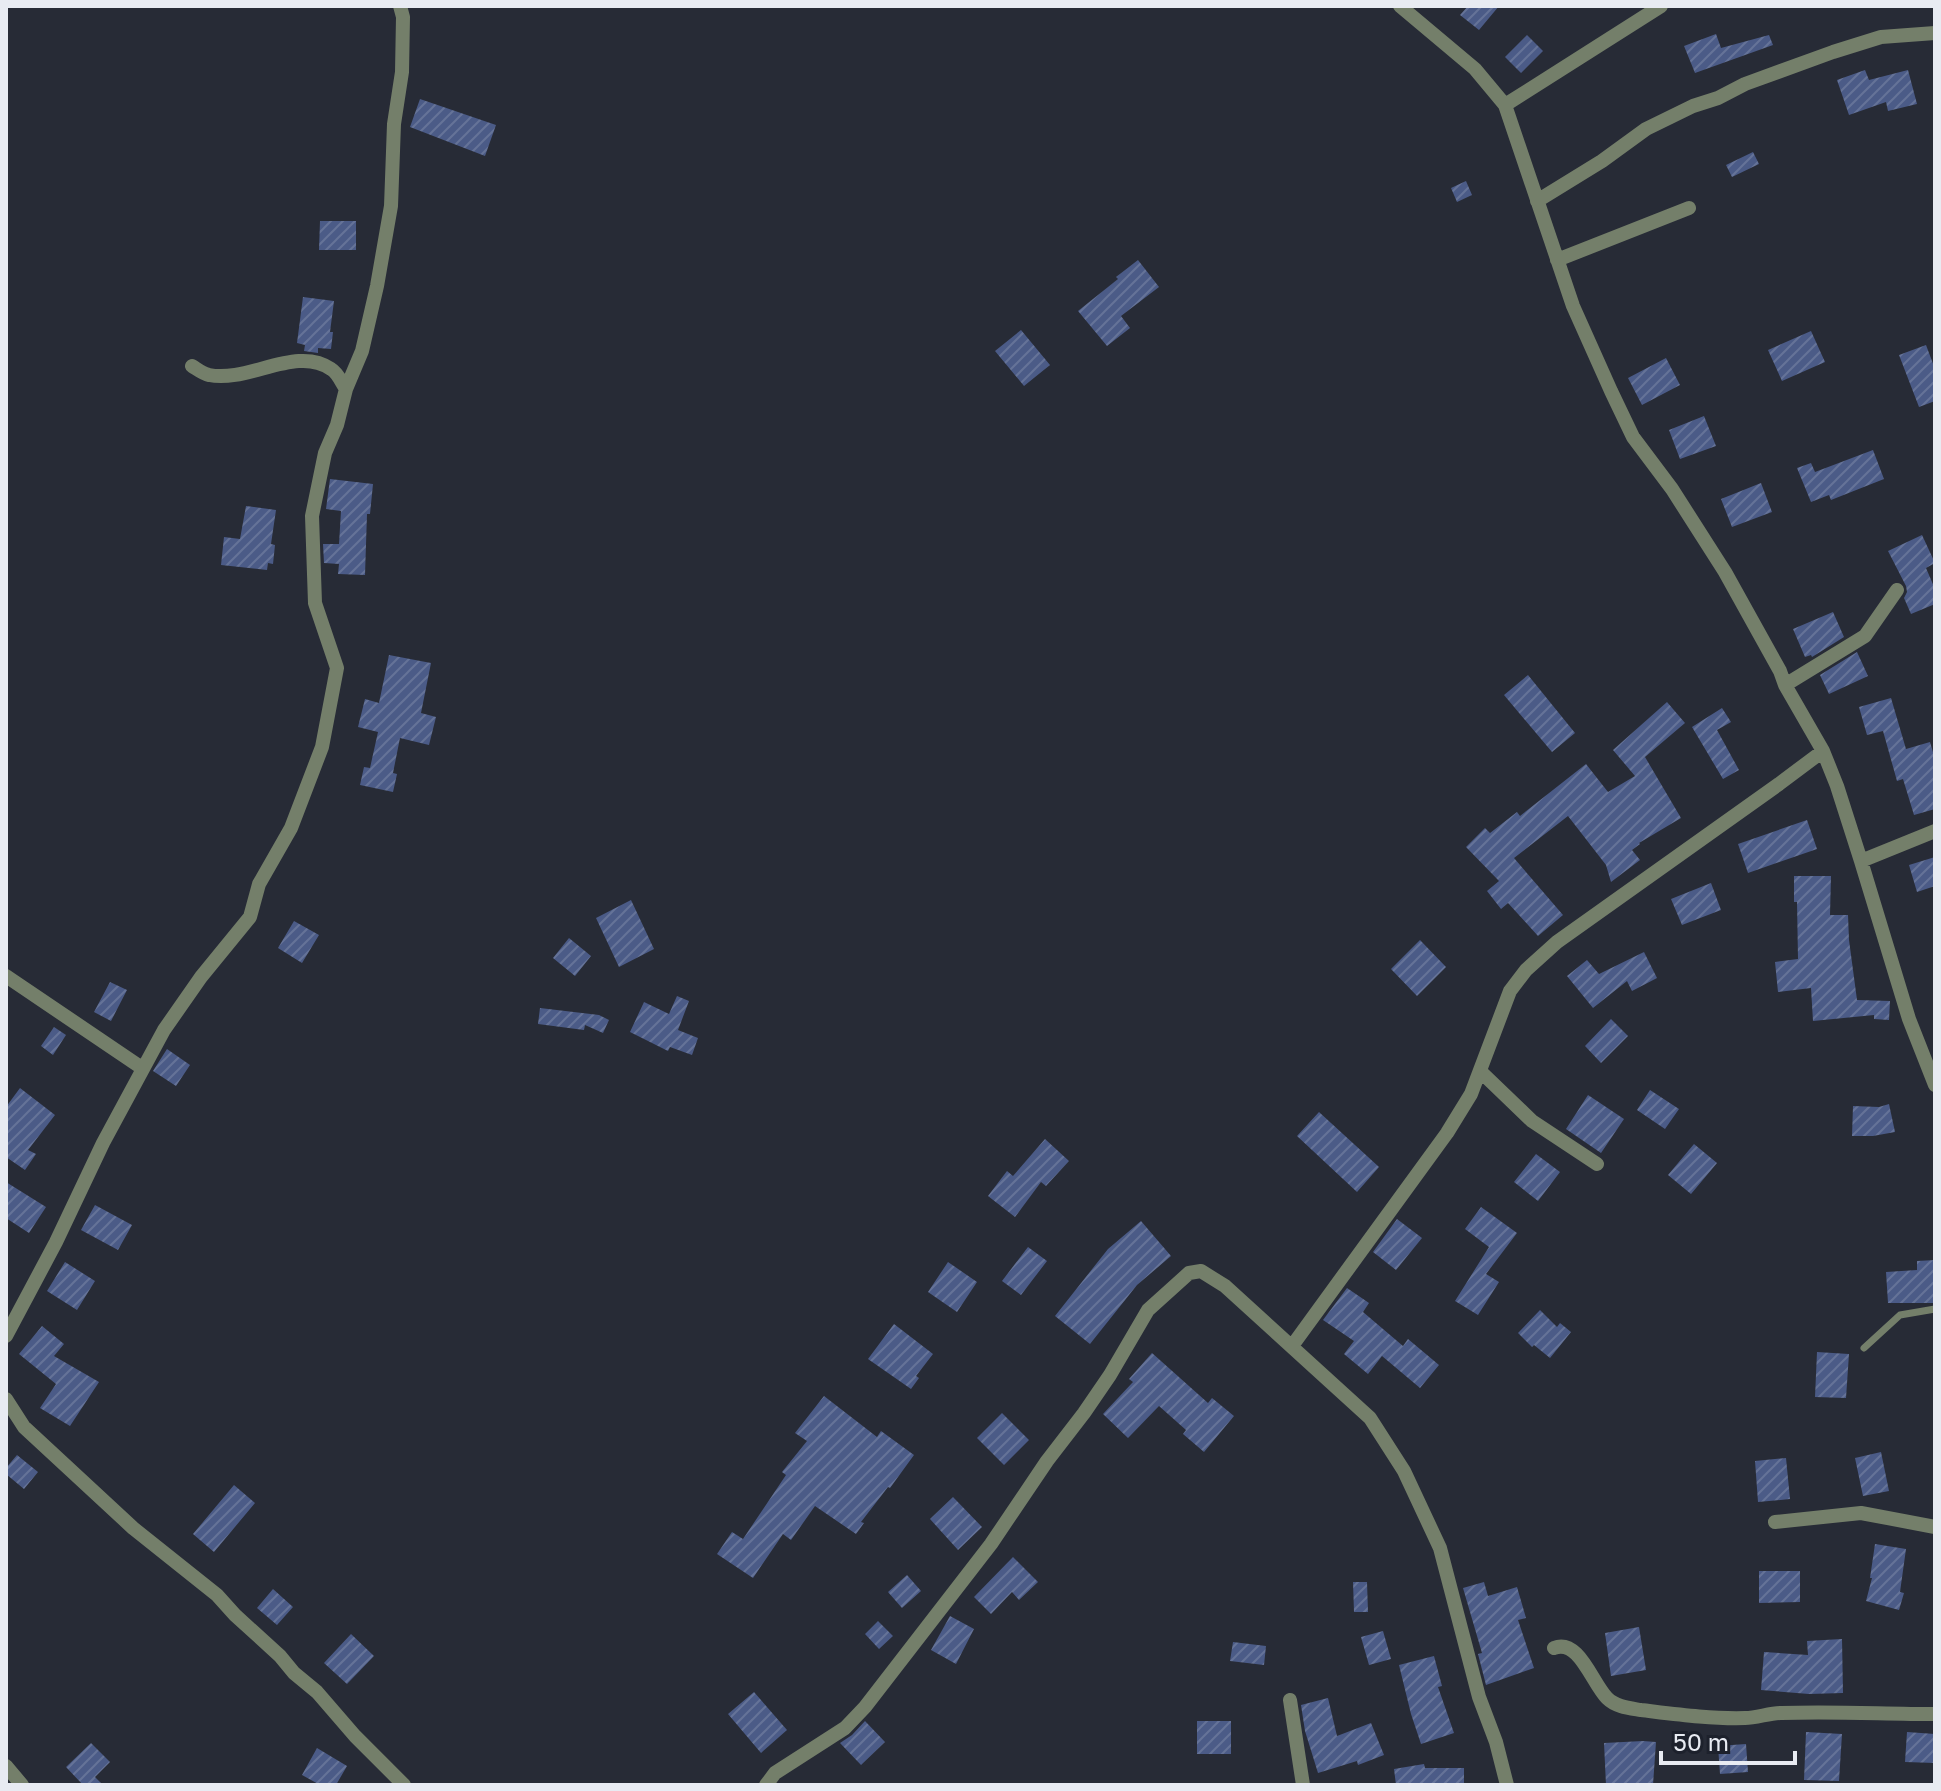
<svg xmlns="http://www.w3.org/2000/svg" width="1941" height="1791" font-family="'Golos Text',sans-serif">
  <defs>
    <pattern id="building-hatch" width="6" height="6" patternUnits="userSpaceOnUse" patternTransform="scale(2)"><rect width="6" height="6" fill="#4b5b87"/><path d="M-1 1l2-2M0 6l6-6M5 7l2-2" fill="none" stroke="#657398"/></pattern>
  </defs>
  <rect width="100%" height="100%" fill="#272b36"/>
  <path fill="url(#building-hatch)" d="M1468,6h31l-20,24 -19,-15z
    M1716,34l5,14 48,-13 4,10 -78,28 -11,-27z
    M1527,35l16,16 -22,22 -16,-16z
    M1865,70l4,10 39,-10 9,34 -29,7 -2,-9 -37,13 -12,-35z
    M420,99l76,26 -11,31 -75,-29z
    M1753,152l6,12 -27,13 -6,-12z
    M1466,181l6,14 -15,7 -6,-14z
    M320,221h36v29h-37z
    M1138,260l21,27 -38,29 9,12 -23,18 -29,-35 40,-32 -2,-2z
    M303,297l31,4 -4,31h3l-2,17 -13,-1v5l-14,-2 1,-6 -8,-2z
    M1021,330l29,35 -26,21 -29,-35z
    M1811,331l14,31 -43,19 -14,-31z
    M1926,345l9,24v32l-16,6 -20,-52z
    M1666,358l14,27 -38,20 -14,-27z
    M1704,416l12,30 -36,13 -11,-29z
    M1873,450l11,29 -53,21 -2,-5 -18,7 -14,-34 14,-5 4,9z
    M330,479l43,5 -3,30h-3l-2,61 -27,-1 1,-10 -15,-1 -1,-19h16l2,-33 -15,-2z
    M1761,483l11,29 -40,15 -11,-28z
    M246,506l30,4 -5,34 4,1 -2,19 -5,-1 -1,7 -46,-5 3,-28 16,2z
    M1922,535l13,28 -9,5 9,21v15l-24,10 -7,-16 3,-6 -1,-6 -18,-35z
    M1833,612l11,25 -32,20 -1,-2 -6,2 -12,-28z
    M1857,652l11,24 -39,18 -9,-19z
    M389,655l42,8 -10,50 15,4 -7,28 -29,-7 -7,35 4,1 -4,18 -33,-7 4,-18 6,1 8,-36 -20,-5 7,-28 14,4z
    M1528,675l47,58 -23,19 -48,-57z
    M1891,698l15,51 24,-7 5,17v50l-21,6 -11,-36 -6,2 -14,-50 -16,4 -8,-28z
    M1667,702l18,21 -40,34 36,61 -42,25 1,1 -8,6 8,10 -29,22 -5,-17 -38,-49 -54,42 49,57 -25,21 -30,-33 -7,6 -14,-18 12,-10 -33,-34 19,-19 5,5 27,-21 3,4 66,-52 22,28 27,-16 -22,-26z
    M1722,708l9,14 -14,8 22,40 -16,9 -31,-52z
    M1807,820l10,29 -69,24 -10,-29z
    M1935,857v29l-18,6 -8,-27z
    M1794,876h37l-1,39h18l1,25 8,60 33,1 -1,19 -15,-1v-4l-61,6 -2,-33 -33,4 -3,-30 23,-3 -1,-57h-3z
    M1711,883l10,27 -39,15 -11,-26z
    M631,900l23,49 -35,18 -23,-49z
    M294,921l25,14 -17,28 -24,-15z
    M569,938l22,18 -16,20 -22,-18z
    M1420,940l26,27 -29,29 -26,-27z
    M1644,952l13,26 -25,13 -5,-10 -34,27 -26,-32 20,-16 12,14z
    M110,982l17,8 -16,31 -17,-9z
    M677,996l12,5 -11,29 20,8 -6,17 -22,-8 -2,4 -38,-19 14,-30 25,12z
    M540,1008l59,7 10,5 -6,13 -18,-8 -1,5 -46,-6z
    M1611,1019l17,17 -27,27 -16,-17z
    M54,1027l12,8 -13,20 -12,-9z
    M167,1049l23,16 -14,21 -23,-15z
    M20,1088l35,27 -27,35 8,4 -11,16 -19,-13v-50z
    M1650,1090l29,19 -14,20 -28,-19z
    M1588,1095l36,24 -23,34 -35,-24z
    M1889,1104l6,28 -22,4h-21l1,-30 26,1z
    M1319,1112l60,55 -22,25 -60,-56z
    M1045,1139l24,22 -23,25 -5,-4 -26,35 -27,-21 19,-25 6,5z
    M1694,1144l23,19 -26,31 -23,-19z
    M1536,1154l24,18 -22,29 -24,-19z
    M6,1182l40,25 -17,26 -23,-15z
    M95,1205l37,20 -14,25 -37,-20z
    M1481,1207l36,26 -31,41 13,8 -21,33 -23,-14 34,-54 -24,-18z
    M1397,1219l25,19 -26,32 -23,-18z
    M1141,1221l30,35 -34,29 -47,59 -35,-28 53,-67z
    M1028,1247l19,14 -26,34 -19,-14z
    M1935,1260v43h-47l-2,-31 31,-2v-9z
    M65,1262l30,19 -18,29 -30,-19z
    M948,1262l29,20 -20,30 -29,-20z
    M1347,1288l22,15 -6,9 40,34 5,-7 31,26 -19,23 -38,-32 -14,18 -24,-20 10,-13 -31,-21z
    M1540,1310l17,17 3,-4 11,9 -21,26 -16,-13 -2,2 -14,-14z
    M894,1324l39,30 -17,22 3,2 -8,11 -43,-30z
    M42,1326l22,18 -10,12 45,26 -29,44 -30,-18 16,-24 -37,-30z
    M1817,1352l32,2 -3,44 -31,-1z
    M1152,1353l56,50 4,-5 22,18 -30,36 -21,-18 3,-4 -27,-24 -31,32 -25,-24 30,-32 -4,-3z
    M824,1396l53,41 4,-6 33,24 -24,33 -2,-1 -27,35 3,1 -8,11 -41,-28 -24,34 -8,-6 -30,44 -36,-24 15,-22 11,7 43,-64 -4,-3 25,-31 -12,-8z
    M1002,1413l27,27 -25,25 -27,-27z
    M1881,1452l8,39 -26,5 -8,-38z
    M17,1455l21,17 -14,17 -18,-15v-6z
    M1786,1458l4,41 -32,3 -3,-41z
    M234,1485l21,18 -41,49 -21,-18z
    M953,1497l29,30 -24,23 -28,-31z
    M1875,1544l31,5 -6,43 4,1 -5,17 -33,-9 6,-23h-2z
    M1013,1557l25,25 -19,18 -7,-8 -21,22 -17,-17z
    M1759,1571h41v31l-41,1z
    M907,1575l14,16 -19,17 -14,-16z
    M1353,1582h14l1,30h-14z
    M1484,1582l4,14 29,-9 9,31 -8,2 16,48 -48,17 -8,-31 4,-1 -19,-65z
    M273,1589l20,18 -16,18 -20,-17z
    M950,1616l24,13 -18,35 -25,-14z
    M878,1621l15,15 -14,13 -14,-15z
    M1639,1627l7,43 -35,6 -6,-43z
    M1383,1631l8,28 -22,6 -8,-28z
    M351,1634l23,22 -27,28 -23,-21z
    M1842,1639l1,54 -34,1 -48,-4 3,-38 44,3 -1,-14z
    M1233,1642l33,4 -2,19 -34,-4z
    M1434,1656l8,30 -4,1 16,46 -33,11 -10,-30 -12,-49z
    M754,1692l33,38 -26,23 -33,-39z
    M1328,1698l9,38 34,-13 13,32 -26,10 -1,-4 -39,12 -13,-42 -4,-26z
    M865,1721l20,21 -24,23 -21,-22 12,-8z
    M1197,1721h34v33h-34z
    M1806,1732l36,2 -3,47 -35,-1z
    M1907,1732l28,2v29l-30,-1z
    M1643,1741l13,1 -3,43h-47l-2,-42z
    M91,1743l19,19 -15,15 8,8h-20l-17,-18z
    M1746,1744l2,28 -28,2 -2,-28z
    M317,1748l30,18 -11,19h-16l-18,-10z
    M1424,1764l1,4h39v17h-68l-2,-16z"/>
  <g fill="none" stroke-linecap="round" stroke-linejoin="round">
    <path stroke="#747f6a" stroke-width="7" d="M1864,1348l36,-33 35,-6"/>
    <path stroke="#747f6a" stroke-width="14" d="M1400,6l75,63 30,36 68,201 38,85 22,46 39,52 53,83 55,99 5,14 38,66 14,35 24,75 48,158 26,66
      M1505,105l156,-99
      M1537,201l65,-40 44,-32 47,-23 25,-8 27,-14 88,-32 48,-15 54,-4
      M1557,260l132,-52
      M192,366c5,3 11,8 17,9 39,8 88,-30 122,-6 7,4 10,13 15,20
      M1785,685l80,-49 32,-46
      M1861,861l74,-30
      M6,976l136,92
      M1480,1071l52,50 65,43
      M6,1336l50,-94 47,-99 61,-113 37,-53 49,-60 9,-33 32,-56 31,-81 15,-79 -22,-65 -3,-87 13,-63 12,-28 9,-36 16,-38 15,-65 14,-80 3,-82 8,-52 1,-55 -3,-11
      M1292,1346l155,-213 24,-39 39,-103 16,-21 31,-28 222,-158 44,-33
      M6,1399l18,28 109,101 84,67 18,20 45,41 14,17 23,19 38,44 49,49
      M1775,1522l86,-9 74,14
      M1554,1648c25,-10 38,35 53,50 9,9 22,10 34,12 34,4 70,9 104,8 12,0 24,-5 36,-5 51,-2 103,1 154,1
      M1290,1700l13,85
      M6,1766l16,19
      M766,1785l9,-12 70,-45 20,-21 126,-163 56,-83 37,-48 26,-38 38,-65 41,-37 12,-2 24,15 145,132 34,53 36,77 39,149 17,45 11,43"/>
  </g>
  <rect width="1941" height="1791" fill="none" stroke="#e8ebf2" stroke-width="16"/>
  <path d="M1661 1751v12h134v-12" fill="none" stroke="#e8ebf2" stroke-width="4"/>
  <text x="1673" y="1751" font-size="24" fill="#e8ebf2" stroke="#1d212c" stroke-width="6" paint-order="stroke">50 m</text>
</svg>
